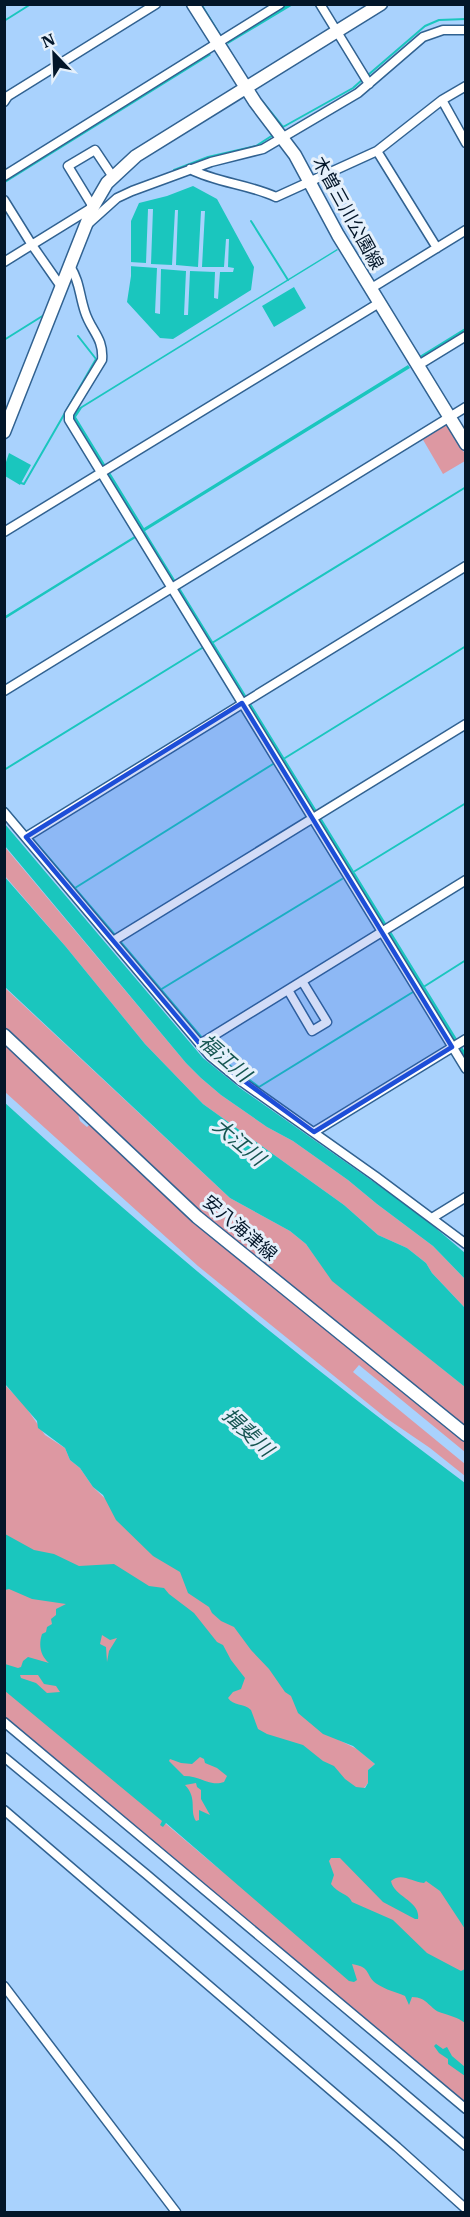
<svg xmlns="http://www.w3.org/2000/svg" width="470" height="2217" font-family="'IBM Plex Serif','Noto Sans JP',serif">
  <rect width="100%" height="100%" fill="#a9d2fd"/>
  <path fill="#dd98a2" d="M447,424l18,30v7l-22,13 -21,-36z
    M4,846l182,217 15,15 20,17 46,32 26,14 55,39 29,24 56,42 32,33v29l-33,-35 -6,-10 -19,-15 -29,-13 -34,-30 -141,-101 -58,-60 -79,-97 -61,-71z
    M4,987l226,211 60,33 16,13 27,37 132,106v45l-265,-219 -195,-183z
    M4,1041l73,70 3,10 7,6 4,-4 374,318v11l-106,-87 -6,7 112,92v12l-35,-28 -44,-30 -188,-152 -193,-174z
    M4,1384l19,19 22,32 20,13 5,12 10,8 13,19 140,134 106,119 18,9 18,15 -7,6v13l-7,9 -86,-41 -192,-179 -78,-33z
    M5,1579l58,20 59,38 24,170 72,61 135,88 112,60v88l-460,-386z
    M158,1736l76,37 -10,32 -29,21z
    M320,1854l112,12 33,58v70l-109,-58 -40,-76z"/>
  <path fill="#1ac6be" fill-rule="evenodd" d="M285,5h8l-65,39 -2,-3z
    M208,52l3,3 -206,128v-5z
    M193,186l24,13 37,68 -3,23 -78,49 -13,-1 -33,-36 4,-26v-55l8,-18 28,-7z
    M337,249l1,1 -256,158 -6,9 68,111 264,-163 2,3 -265,163 320,521v7l-323,-525 -137,85v-3l136,-84 -69,-113 5,-10z
    M294,287l12,21 -32,19 -12,-21z
    M465,328v3l-44,28 -3,-2z
    M9,453l22,12 -11,20 -15,-9v-11z
    M4,823l199,235 37,30 178,125 47,40v26l-32,-33 -56,-42 -29,-24 -55,-39 -26,-14 -46,-32 -20,-17 -15,-15 -181,-217z
    M4,876l62,71 79,97 58,60 141,101 34,30 29,13 19,15 6,10 33,35v79l-133,-106 -26,-37 -16,-13 -60,-33 -225,-211z
    M4,1102c147,135 302,262 461,381v446l-25,-38 -14,-10 -2,2c-13,-1 -22,-11 -33,-2 3,16 30,20 27,38h-3l-32,-17 -43,-44h-9l-2,3 5,14 -3,9c7,10 17,9 21,18l41,18 34,33 34,18 4,-2v54c-8,-6 -14,-7 -23,-10 -12,-3 -14,-16 -30,-16l-3,8 -4,-9c-9,-4 -19,-6 -28,-12 -12,-8 -5,-17 -25,-20l5,16 -3,2 -5,-1 -183,-158 -3,4 -3,-2 2,-4 -157,-130v-27l13,4 3,-1 2,-6 5,-4 21,6c-8,-7 -11,-17 -7,-29l4,-2 1,-5 5,-3 -1,-5 5,-4v-6l10,-5 -34,-5 -23,-10 -4,1v-56l29,16 20,4 25,12 35,-2 35,22 15,2 5,6 25,19 23,29 6,3 8,15 14,18 -4,11 -8,3 -5,6c5,8 16,5 23,12l7,19 9,5 36,11 20,16 11,5 11,13 11,8 9,1 3,-5v-13l7,-6 -22,-18 -30,-12 -25,-21 -7,-17 -6,-4 -16,-23 -18,-19 -17,-23 -13,-6 -9,-8 -3,-6 -21,-14 -8,-21 -27,-16 -37,-36 -13,-25 -10,-8 -13,-19 -10,-8 -5,-12 -27,-20 -1,-7 -32,-37zM102,1635l8,5 7,-2 -8,13 -2,11 -1,-15 -6,-3zM25,1675h13l6,9 12,2 4,6 -13,1 -11,-10 -15,-5 -1,-3zM200,1757l4,2 1,4 12,5 10,8 -3,6c-14,5 -23,-6 -40,-6l-15,-15 1,-2 11,4 11,1zM196,1783l1,4 4,3v9l9,16 -11,-5v10l-3,1c-7,-11 2,-22 -11,-36z
    M436,2044l7,5 4,-2 5,9 13,11v9l-17,-12v-5l-9,-6 -5,-7z"/>
  <path fill="#a9d2fd" d="M148,209h5l-2,55 21,1 3,-55h3l-2,55 22,2 3,-56h4l-3,56h22l2,-28h3l-1,28 6,1 -1,4h-13l-2,27 -4,-1 1,-26 -25,-1 -2,44h-4l2,-44 -25,-2 -1,45 -5,-1 2,-45 -28,-2 1,-4 16,1z"/>
  <g fill="none" stroke-linecap="round" stroke-linejoin="round">
    <path stroke="#1ac6be" stroke-width="2" d="M201,4l21,34
      M4,21l27,-17
      M226,44l11,19
      M368,75l57,-49 14,-6 27,-1
      M262,101l21,26 70,-39 10,-9
      M174,170l34,-13 48,-11 17,-11
      M251,221l37,59
      M4,340l40,-25
      M21,483l3,1 72,-125 -18,-23
      M212,643l254,-156
      M285,758l181,-112
      M4,770l198,-122
      M4,806l23,27
      M31,837l84,98
      M355,871l111,-68
      M75,888l198,-124
      M119,940l84,99
      M425,986l41,-26
      M160,990l182,-111
      M206,1043l15,16 38,28 154,-95"/>
    <defs>
      <path id="street" d="M320,4l49,80
        M442,100l24,-14
        M4,102l4,-6 148,-92
        M377,151l60,97
        M190,169c27,14 58,15 86,28l101,-46 65,-51 24,43
        M4,176l276,-172
        M4,200l28,45 30,43
        M87,225l30,-27 15,-7 79,-29 52,-13 95,-56 65,-56 20,-7h23
        M4,262l89,-55 -25,-41 27,-16 18,27
        M70,266c10,16 9,28 15,46 6,19 19,26 17,48l-33,54v6l397,649
        M370,289l96,-59
        M417,366l49,-30
        M4,532l375,-229
        M4,691l462,-284
        M4,812l206,244 28,23 137,97 91,68
        M26,837l440,-271
        M113,941l353,-217
        M288,990l24,41 15,-9 -25,-41
        M200,1044l266,-164
        M314,1132l152,-93
        M432,1218l34,-21
        M4,1722l462,387
        M4,1757l142,117 320,272
        M4,1810l393,337 69,62
        M4,1986l172,226"/>
      <path id="secondary" d="M193,4l62,98 40,53 43,80 128,209
        M4,432l89,-225 14,-24 29,-27 245,-152
        M4,1035l193,182 269,218"/>
    </defs>
    <use href="#street" stroke="#316291" stroke-width="11"/>
    <use href="#secondary" stroke="#316291" stroke-width="15"/>
    <use href="#street" stroke="#fff" stroke-width="8"/>
    <use href="#secondary" stroke="#fff" stroke-width="12"/>
  </g>
  <path fill="#1d4ed8" fill-opacity="0.2" stroke="#1d4ed8" stroke-width="4.5" stroke-linejoin="round" d="M242,703l210,344 -138,85 -104,-76 -184,-219z"/>
  <g text-anchor="middle" stroke-width="6" stroke-linejoin="round" paint-order="stroke">
    <g font-size="18" fill="#031629" stroke="#e5f0fb">
      <text transform="translate(348 213) rotate(61)" y="6">木曽三川公園線</text>
      <text transform="translate(240 1228) rotate(40)" y="6">安八海津線</text>
    </g>
    <g font-size="20" font-style="italic" fill="#155551" stroke="#e5f0fb">
      <text transform="translate(225 1058) rotate(41)" y="7">福江川</text>
      <text transform="translate(239 1142) rotate(40)" y="7">大江川</text>
      <text transform="translate(248 1432) rotate(43)" y="7">揖斐川</text>
    </g>
  </g>
  <rect width="470" height="2217" fill="none" stroke="#031629" stroke-width="12"/>
  <g transform="translate(54 54) rotate(337)" stroke="#e5f0fb" stroke-width="4.5" paint-order="stroke">
  <path d="M0-4.5L10 22L0 15L-10 22Z" fill="#031629"/>
  <text y="-9" font-size="16" font-weight="bold" text-anchor="middle" fill="#031629">N</text>
  </g>
</svg>
